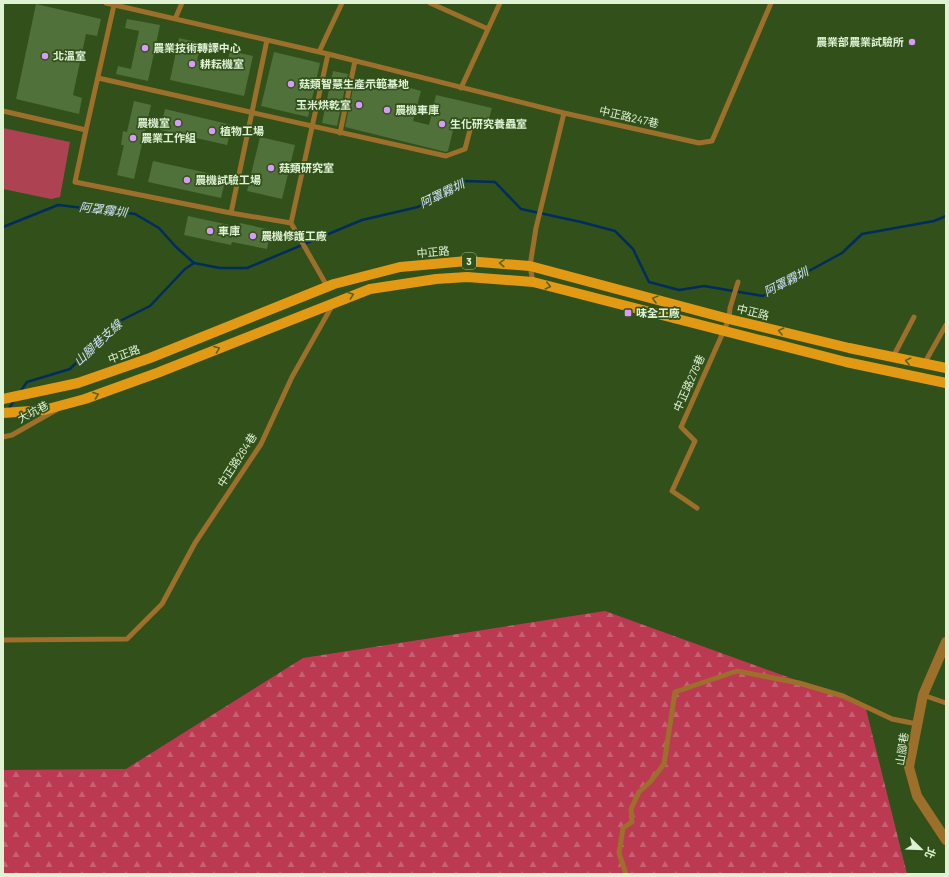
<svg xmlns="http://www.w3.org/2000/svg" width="949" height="877" font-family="Barlow,'Noto Sans TC',sans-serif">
  <defs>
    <pattern id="forest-firs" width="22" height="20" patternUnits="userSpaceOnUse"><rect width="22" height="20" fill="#bb3a52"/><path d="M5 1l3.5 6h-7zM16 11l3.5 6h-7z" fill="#c76172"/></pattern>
  </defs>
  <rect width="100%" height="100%" fill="#31501a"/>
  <path fill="#ac4252" d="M3,128l67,14 -10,55 -9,2 -48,-10z"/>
  <path fill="url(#forest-firs)" d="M605,611l260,94 42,169h-904v-104l123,-1 177,-111z"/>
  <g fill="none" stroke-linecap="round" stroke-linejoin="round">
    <path stroke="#002d5d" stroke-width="2.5" d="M3,227l55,-22 77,9 24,14 17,19 18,16 26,5h27l115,-48 56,-13 47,-26 30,1 26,27 60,13 34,9 18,18 16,33 30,8 25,-4 59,10 79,-43 20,-19 72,-13 12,-5
      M20,392l7,-10 43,-13 46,-46 34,-17 35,-37 9,-6
      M8,410l7,-11"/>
  </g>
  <path fill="#51713b" d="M36,4l65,15 -4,17 -11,-2 -13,61 9,3 -3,16 -63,-15z
    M127,19l33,6 -12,56 -32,-7 2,-8 13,3 8,-38 -14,-3z
    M179,38l22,5 -4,18 29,6 4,-16 23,5 -9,40 -74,-16z
    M274,52l46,11 -12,54 -47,-11z
    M333,71l15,3 -11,52 -15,-3z
    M355,79l26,5 1,-4 39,11 -8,30 16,4 7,-30 56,13 -5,18 -31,-8 -8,33 -2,1 -101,-25z
    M134,101l17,4 -17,74 -17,-4 7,-30h-3l2,-14 4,1z
    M165,109l67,16 -5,20 -67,-15z
    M260,137l35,8 -13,54 -35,-8z
    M153,161l73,16 -5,21 -73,-16z
    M188,216l51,11 1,-4 31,7 -4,19 -35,-7 -1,3 -47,-10z"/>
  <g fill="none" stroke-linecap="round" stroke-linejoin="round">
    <path stroke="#9c6f2b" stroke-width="5" d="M106,3l222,51 236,59
      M430,3l58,26
      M175,19l7,-16
      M319,52l23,-49
      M98,78l348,78 19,-7 6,-23
      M461,88l39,-85
      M3,111l83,19 -11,52 156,31 60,10 36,63
      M86,130l28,-125
      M340,133l15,-72
      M231,213l36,-173
      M291,223l37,-169
      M533,282l-3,-16 6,-38 28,-115 135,30 13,-2 59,-138
      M893,357l21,-40
      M924,364l22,-39
      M3,437l9,-2 44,-25
      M697,508l-25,-17 23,-50 -14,-14 48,-108 1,-11 8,-26
      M3,640l124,-1 35,-35 33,-61 66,-99 31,-67 40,-71
      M923,695l23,8
      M626,874l-7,-21 4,-25 9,-6 -1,-13 8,-17 12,-11 13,-17 11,-72 62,-21 62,12 44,13 49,23 25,5"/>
    <path stroke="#9c6f2b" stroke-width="10" d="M946,642l-23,53 -14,72 8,29 29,44"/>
    <path stroke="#e29913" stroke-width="10" d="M3,399l75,-16 72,-25 184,-74 66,-17 67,-6 63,5 199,53 120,29 97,20
      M3,413l41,-3 41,-11 72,-26 213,-84 66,-10 31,-2 66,5 313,80 100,21"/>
  </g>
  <defs><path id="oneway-chevron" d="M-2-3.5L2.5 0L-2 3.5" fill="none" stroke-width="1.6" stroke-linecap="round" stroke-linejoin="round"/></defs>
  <g stroke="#5d6218">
    <use href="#oneway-chevron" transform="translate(502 263) rotate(-176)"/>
    <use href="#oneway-chevron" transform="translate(548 286) rotate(13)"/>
    <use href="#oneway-chevron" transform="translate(351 295) rotate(-20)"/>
    <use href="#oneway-chevron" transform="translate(655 299) rotate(-165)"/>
    <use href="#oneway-chevron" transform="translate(781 331) rotate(-166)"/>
    <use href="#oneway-chevron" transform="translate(217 349) rotate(-22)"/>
    <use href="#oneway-chevron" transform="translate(908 361) rotate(-168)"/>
    <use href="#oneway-chevron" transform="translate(96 395) rotate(-20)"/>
  </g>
  <g fill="#d99af8" stroke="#31501a" stroke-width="1.5">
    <circle cx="912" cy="42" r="4"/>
    <circle cx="145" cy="48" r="4"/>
    <circle cx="45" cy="56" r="4"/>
    <circle cx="192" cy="64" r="4"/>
    <circle cx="291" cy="84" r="4"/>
    <circle cx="359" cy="105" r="4"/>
    <circle cx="387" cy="110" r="4"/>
    <circle cx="178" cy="123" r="4"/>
    <circle cx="442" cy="124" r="4"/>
    <circle cx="212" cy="131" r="4"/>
    <circle cx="133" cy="138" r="4"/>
    <circle cx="271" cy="168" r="4"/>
    <circle cx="187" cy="180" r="4"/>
    <circle cx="210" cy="231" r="4"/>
    <circle cx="253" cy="236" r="4"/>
    <rect x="624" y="309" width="8" height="8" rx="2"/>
  </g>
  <g text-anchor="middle" stroke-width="3.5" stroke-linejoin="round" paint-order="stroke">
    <rect fill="#31501a" stroke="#abc19c" stroke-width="1" x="462" y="253" width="14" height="16" rx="3"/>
    <g font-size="10" font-weight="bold" fill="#dff2d4">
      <text x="469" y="265">3</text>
    </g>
    <g font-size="11" font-weight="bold" fill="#dff2d4" stroke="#31501a" text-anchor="start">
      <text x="904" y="46" text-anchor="end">農業部農業試驗所</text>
      <text x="153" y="52">農業技術轉譯中心</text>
      <text x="53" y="60">北溫室</text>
      <text x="200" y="68">耕耘機室</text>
      <text x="299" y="88">菇類智慧生產示範基地</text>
      <text x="351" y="109" text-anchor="end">玉米烘乾室</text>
      <text x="395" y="114">農機車庫</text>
      <text x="170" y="127" text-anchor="end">農機室</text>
      <text x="450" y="128">生化研究養蟲室</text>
      <text x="220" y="135">植物工場</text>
      <text x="141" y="142">農業工作組</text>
      <text x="279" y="172">菇類研究室</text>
      <text x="195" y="184">農機試驗工場</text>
      <text x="218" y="235">車庫</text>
      <text x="261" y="240">農機修護工廠</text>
      <text x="636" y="317">味全工廠</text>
    </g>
    <g font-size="11" fill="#dff2d4" stroke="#31501a">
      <text transform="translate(629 117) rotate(13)" y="4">中正路247巷</text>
      <text transform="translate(433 252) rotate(-5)" y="4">中正路</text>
      <text transform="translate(753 312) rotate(14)" y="4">中正路</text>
      <text transform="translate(124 354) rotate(-20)" y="4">中正路</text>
      <text transform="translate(689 383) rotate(-66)" y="4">中正路276巷</text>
      <text transform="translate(33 412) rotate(-28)" y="4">大坑巷</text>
      <text transform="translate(237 460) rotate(-57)" y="4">中正路264巷</text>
      <text transform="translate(902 749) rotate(-82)" y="4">山腳巷</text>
    </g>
    <g font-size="12" font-style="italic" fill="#d0e3fb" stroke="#31501a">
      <text transform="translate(442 194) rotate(-26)" y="4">阿罩霧圳</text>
      <text transform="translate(103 210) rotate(7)" y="4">阿罩霧圳</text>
      <text transform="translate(786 282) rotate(-27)" y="4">阿罩霧圳</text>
      <text transform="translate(98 343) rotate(-43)" y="4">山腳巷支線</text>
    </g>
  </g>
  <rect width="949" height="877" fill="none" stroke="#dff2d4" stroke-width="8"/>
  <g transform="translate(921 849) rotate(113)" stroke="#31501a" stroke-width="3" paint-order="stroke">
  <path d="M0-3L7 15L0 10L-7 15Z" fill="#dff2d4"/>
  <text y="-6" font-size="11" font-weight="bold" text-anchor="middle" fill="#dff2d4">北</text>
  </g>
</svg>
